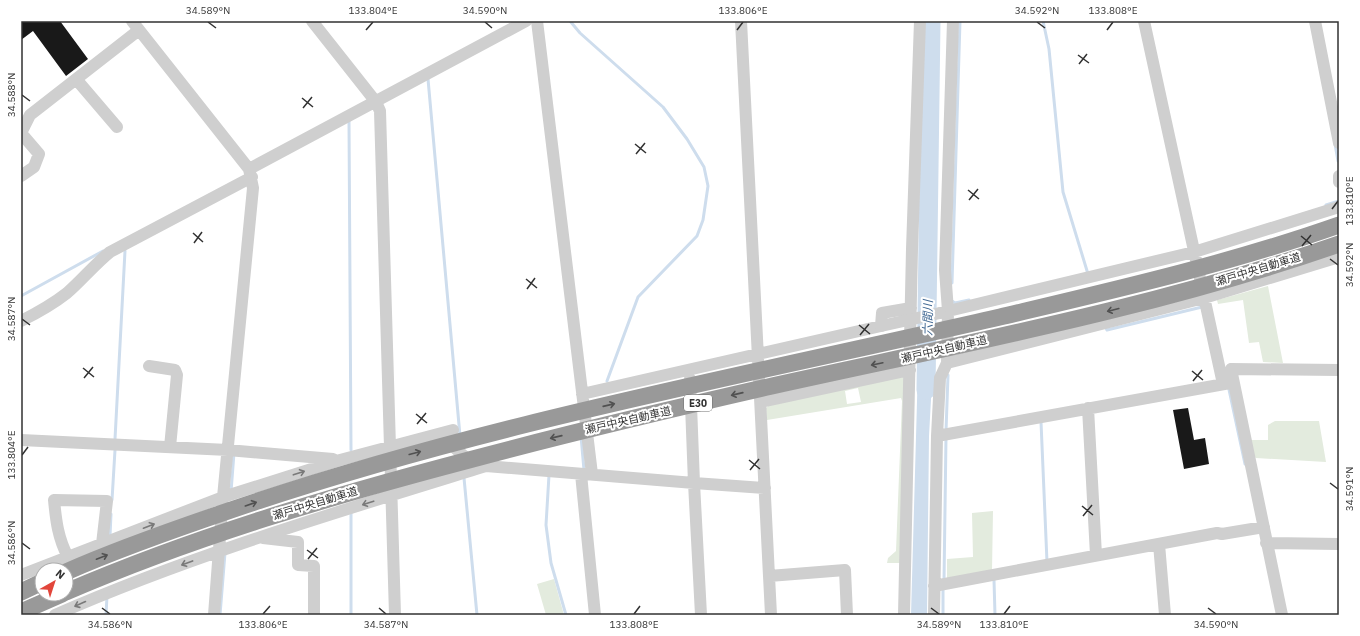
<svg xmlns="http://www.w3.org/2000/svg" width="1360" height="636" font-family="'IBM Plex Sans','Noto Sans JP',sans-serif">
  <rect width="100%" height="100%" fill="#fff"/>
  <path fill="#e3ebde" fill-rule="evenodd" d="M1268,286l15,77 -20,-1 -4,-20 -10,1 -6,-43 -25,4 -1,-4z
    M905,375l-4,188h-14l1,-5 8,-7 6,-150 -1,-3 -134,22 -1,-12 3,-3zM858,388l3,14 -14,2 -2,-13z
    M1275,421h44l7,41 -70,-4 -3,-2 -2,-16h17v-15z
    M993,511l-1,60 -45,9v-21l26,-2 -1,-44z
    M554,579l10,36h-18l-9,-31z"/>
  <path fill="#cedded" d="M933,363l-4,73 -2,179h-16l7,-249z"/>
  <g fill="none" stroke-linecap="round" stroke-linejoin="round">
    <path stroke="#cedded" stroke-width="3" d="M570,21l10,12 83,74 24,32 17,28 4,19 -5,34 -6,16 -59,61 -31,84
      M1043,21l6,28 14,143 25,82
      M428,79l32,357
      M349,121l2,329
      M1335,144l3,17
      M1326,205l13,-4
      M952,283l8,-262
      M21,296l82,-45
      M952,301l3,2 14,-3
      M1106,328l1,2 95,-23
      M1228,385l17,79
      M1041,422l6,140
      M946,431l2,-56
      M581,436l3,34
      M115,439l10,-188
      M549,475l-3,50 5,38 15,52
      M464,478l13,137
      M231,492l3,-39
      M112,500l3,-50
      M351,512v103
      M110,536l1,-22
      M994,580l1,35
      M944,581l2,-144
      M106,615l1,-19
      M220,615l5,-62
      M943,615v-28"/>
    <path stroke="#cedded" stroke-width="19" d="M926,390l5,-369"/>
  </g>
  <path fill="#191919" d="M21,21h39l28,38 -22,17 -33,-45 -12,9z
    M1188,408l6,32 11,-2 4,26 -25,5 -11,-59z"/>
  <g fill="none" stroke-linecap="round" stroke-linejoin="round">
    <path stroke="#cfcfcf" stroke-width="12" d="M132,21l117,148 4,19 -30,309 -9,118
      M312,21l64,81 4,9 15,504
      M537,21l55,453
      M741,21l28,555 76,-6 2,45
      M1144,21l79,363
      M1315,21l24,122
      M76,79l41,48
      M249,169l277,-148
      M21,176l13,-9 5,-13 -18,-21 9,-18 109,-85
      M1339,176v6
      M940,313l254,-61 145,-45
      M21,321c16,-8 32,-17 46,-28 15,-13 28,-29 43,-41l142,-75
      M947,363l257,-65 135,-41
      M149,366l26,4 2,5 -7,72
      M690,379l4,104 71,5
      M582,394l299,-68 1,-13 29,-5
      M761,402l149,-32
      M1088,408l8,147
      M937,436l293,-53
      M446,438c12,14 22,24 40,28l208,17 7,132
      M21,440l207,10 105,9
      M581,474l14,141
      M263,538l35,4v23l16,1v49
      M1266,543l73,1
      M1159,544l6,71
      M68,557c-10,-19 -12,-36 -14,-57l53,1 -5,43
      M21,575l202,-78 117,-37 113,-30
      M769,576l2,39
      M934,586l283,-53 5,1 42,-7
      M55,615c139,-61 286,-104 431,-149
      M904,615l8,-366 8,-228
      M934,615l3,-179 3,-58 7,-15 1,-52 -3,-41 8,-249
      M1282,615l-51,-246 108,1"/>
    <path stroke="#999" stroke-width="17" d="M21,592l21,-10
      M21,612l41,-18"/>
    <path stroke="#cfcfcf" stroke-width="12" d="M881,326l59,-13"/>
    <path stroke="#999" stroke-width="17" d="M66,572c54,-24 112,-44 168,-63 249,-85 509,-133 766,-192 114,-27 228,-53 339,-92
      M66,592c130,-56 266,-96 403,-132 101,-27 202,-51 303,-74 190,-42 383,-78 567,-142"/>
  </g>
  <defs><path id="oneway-shaft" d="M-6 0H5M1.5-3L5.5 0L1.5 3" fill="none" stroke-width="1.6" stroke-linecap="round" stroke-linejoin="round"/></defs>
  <g stroke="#515151">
    <use href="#oneway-shaft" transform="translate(1113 310) rotate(166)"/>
    <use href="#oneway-shaft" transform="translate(877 364) rotate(168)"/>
    <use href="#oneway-shaft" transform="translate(737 394) rotate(167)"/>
    <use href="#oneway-shaft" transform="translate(609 405) rotate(-13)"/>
    <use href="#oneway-shaft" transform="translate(556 437) rotate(167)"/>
    <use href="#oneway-shaft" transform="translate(415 453) rotate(-15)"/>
    <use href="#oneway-shaft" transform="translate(251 504) rotate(-19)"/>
    <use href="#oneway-shaft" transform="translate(102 557) rotate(-21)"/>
  </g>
  <g stroke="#797979">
    <use href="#oneway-shaft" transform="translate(299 473) rotate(-18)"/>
    <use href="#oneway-shaft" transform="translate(368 503) rotate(162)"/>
    <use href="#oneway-shaft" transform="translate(149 526) rotate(-21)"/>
    <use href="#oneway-shaft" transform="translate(187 563) rotate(160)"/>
    <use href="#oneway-shaft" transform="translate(80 604) rotate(156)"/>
  </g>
  <path fill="none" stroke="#323232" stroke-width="1.5" d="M208,22l8,6M485,22l7,6M1037,22l8,6M366,30l7,-8M737,30l6,-8M1107,30l6,-8M1078,55l11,8M1079,64l8,-10M22,95l8,6M302,98l11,9M303,108l9,-11M635,144l11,9M636,154l9,-11M968,190l11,9M969,200l9,-11M1332,209l6,-8M193,233l10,9M1301,236l11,9M194,243l8,-11M1302,246l9,-11M1330,259l8,6M526,279l11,9M527,289l8,-11M22,319l8,6M859,325l11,9M860,335l9,-11M83,368l11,9M1192,371l11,9M84,378l9,-11M1193,381l9,-11M416,414l11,9M417,424l9,-11M22,455l6,-8M749,460l11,9M750,470l9,-11M1330,483l8,6M1082,506l11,9M1083,516l9,-11M22,543l8,6M307,550l11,8M308,559l9,-11M102,608l8,6M379,608l7,6M931,608l8,6M1208,608l8,6M263,614l7,-8M634,614l6,-8M1004,614l6,-8"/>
  <g text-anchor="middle" stroke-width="4" stroke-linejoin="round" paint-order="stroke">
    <rect fill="#fff" stroke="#707070" stroke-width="1" x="684" y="395" width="28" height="16" rx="3"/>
    <g font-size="10" font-weight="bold" fill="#323232">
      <text x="698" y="407">E30</text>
    </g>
    <g font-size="11" fill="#323232" stroke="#fff">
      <text transform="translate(1258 269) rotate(-17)" y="4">瀬戸中央自動車道</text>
      <text transform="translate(944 349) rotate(-13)" y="4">瀬戸中央自動車道</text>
      <text transform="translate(628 420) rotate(-13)" y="4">瀬戸中央自動車道</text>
      <text transform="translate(315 503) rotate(-17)" y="4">瀬戸中央自動車道</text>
    </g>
    <g font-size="12" font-style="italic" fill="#406893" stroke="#fff">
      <text transform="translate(928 318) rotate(-89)" y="4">六間川</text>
    </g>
  </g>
  <rect width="1360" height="636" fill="none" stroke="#ffffff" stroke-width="44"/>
  <g transform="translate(54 582) rotate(39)"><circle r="19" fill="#ffffff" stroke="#adadad"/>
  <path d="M0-3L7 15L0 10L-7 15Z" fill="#e2463b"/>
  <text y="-6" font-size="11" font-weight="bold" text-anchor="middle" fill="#323232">N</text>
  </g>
  <rect x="22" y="22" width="1316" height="592" fill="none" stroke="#323232" stroke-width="1.5"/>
  <g font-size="10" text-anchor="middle" fill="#323232">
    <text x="208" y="14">34.589°N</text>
    <text x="373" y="14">133.804°E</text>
    <text x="485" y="14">34.590°N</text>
    <text x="743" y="14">133.806°E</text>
    <text x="1037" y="14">34.592°N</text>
    <text x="1113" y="14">133.808°E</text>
    <text transform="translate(11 95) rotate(-90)" y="4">34.588°N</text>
    <text transform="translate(1349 201) rotate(-90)" y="4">133.810°E</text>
    <text transform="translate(1349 265) rotate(-90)" y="4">34.592°N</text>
    <text transform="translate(11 319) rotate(-90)" y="4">34.587°N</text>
    <text transform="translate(11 455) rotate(-90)" y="4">133.804°E</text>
    <text transform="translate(1349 489) rotate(-90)" y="4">34.591°N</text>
    <text transform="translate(11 543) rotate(-90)" y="4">34.586°N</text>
    <text x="110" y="628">34.586°N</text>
    <text x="263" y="628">133.806°E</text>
    <text x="386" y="628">34.587°N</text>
    <text x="634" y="628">133.808°E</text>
    <text x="939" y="628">34.589°N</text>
    <text x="1004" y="628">133.810°E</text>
    <text x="1216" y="628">34.590°N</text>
  </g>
</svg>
